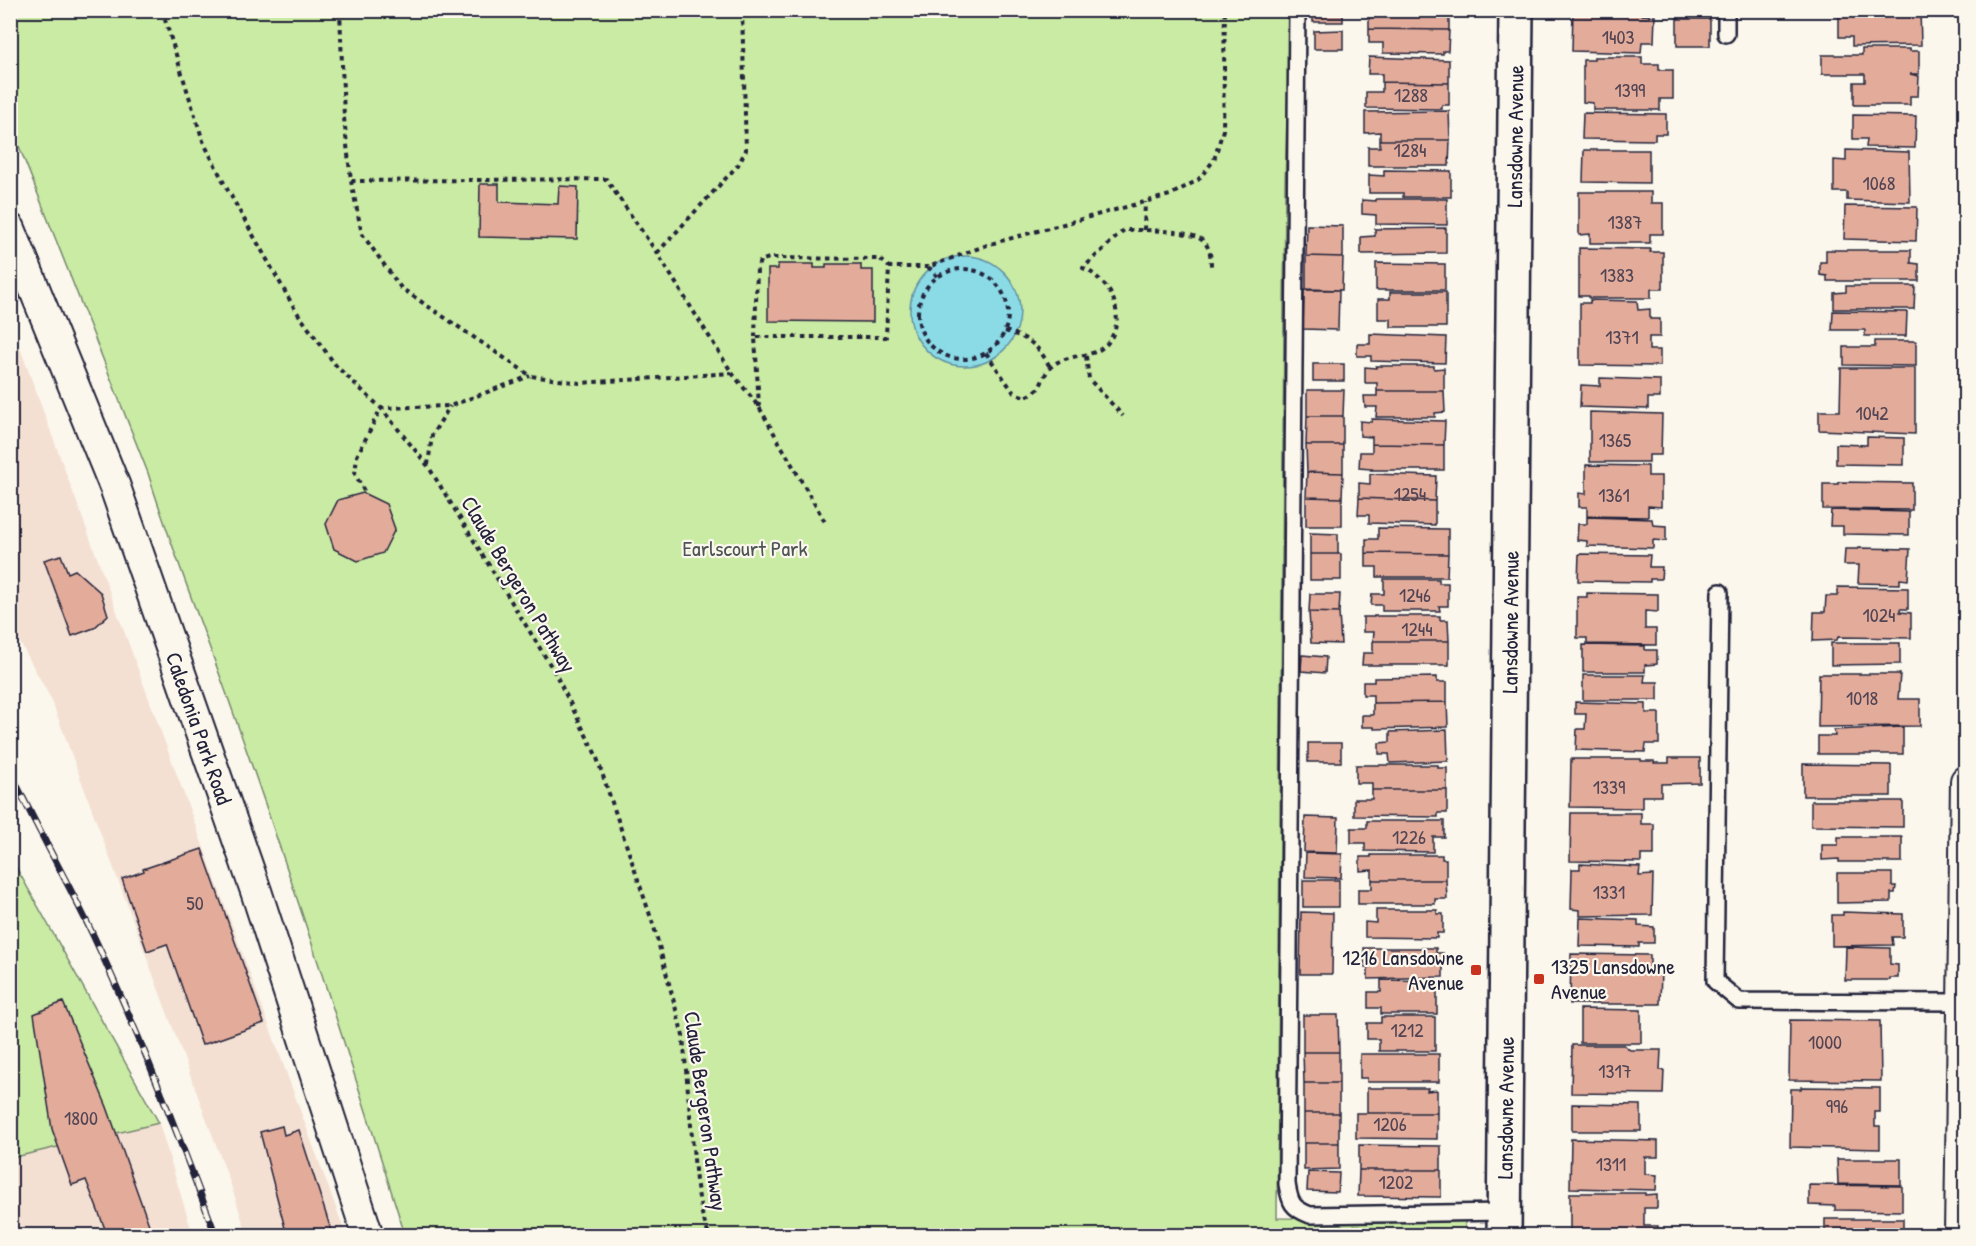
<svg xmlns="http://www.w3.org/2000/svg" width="1976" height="1246" font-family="'Patrick Hand',sans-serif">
  <rect width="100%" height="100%" fill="#fbf7ec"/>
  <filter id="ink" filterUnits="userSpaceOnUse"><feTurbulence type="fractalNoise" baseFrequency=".0167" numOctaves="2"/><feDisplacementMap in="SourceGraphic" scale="12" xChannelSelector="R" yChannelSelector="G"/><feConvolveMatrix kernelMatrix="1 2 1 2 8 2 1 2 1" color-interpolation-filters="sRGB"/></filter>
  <g filter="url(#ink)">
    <path fill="#f4e0d3" d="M16,337l330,898h-99l-15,-47 -181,-489 -40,-73 -1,-287z
      M159,1123l34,112h-182l-1,-77z"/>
    <path fill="#caeba3" stroke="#76866f" stroke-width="1.5" d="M11,11h1279l-5,174 -8,1033 188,1v16h-1060c-55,-176 -111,-352 -173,-526 -28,-79 -59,-156 -84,-236l-137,-347z
      M11,858l148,265 -148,35z"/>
    <path fill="#8bdbe6" stroke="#6191a2" stroke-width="1.5" d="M910 311a55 55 0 1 1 110 0a55 55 0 1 1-110 0Z"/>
    <path fill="#e3ac9a" stroke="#22223b" stroke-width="1.5" d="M1313,10h30v12h-30z
      M1384,10h65v20l-80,-1v-15h14z
      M1573,10h69v5l13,1 -1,26h-12l-1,11 -69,-2z
      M1677,10h33v9h-33z
      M1851,10h69l1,35 -69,1v-9h-13v-24h12z
      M1677,19h33v27h-33z
      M1369,29l80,1 -1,21h-5v3l-60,-1v-10h-14z
      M1343,30v19h-29v-18z
      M1862,49h48v2h9v23h-9l9,2 -1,20h-8v9h-56v-23h11v-8h-43v-19h40z
      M1369,57l80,3v23l-67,-1v-8h-14z
      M1594,57h48v7h17v6h14v29h-13v11h-67v-7l-10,-1v-42h11z
      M1382,82l67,1v22h-7v4l-76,-1v-16h16z
      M1449,111l1,29h-70v-8l-15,1v-21z
      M1583,113l83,1v20h-11v6l-73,-1z
      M1853,115l63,1 -1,32 -49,-1 1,-8h-14z
      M1380,140h70l-1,26h-81v-19h12z
      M1584,150h65v33l-66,-1z
      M1846,150l63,2 1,50 -63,-2v-8h-13v-32l12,1z
      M1384,170l67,1v26h-48v-4h-34v-18l15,1z
      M480,184h19v18l59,2 1,-18 19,1 -1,52 -98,-2z
      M1579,192h72v11h12v31h-13v9h-60v-9l-11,1z
      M1376,199h71v26l-71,-1v-9l-14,-1v-14l14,1z
      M1845,206l72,1 -1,34 -72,-2z
      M1307,225l36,1v31l-37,-1z
      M1446,228v25l-85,1v-17l14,-1v-7z
      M1579,248l72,1 -1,3h13v37h-12v9h-62v-2h-10z
      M1826,250h85v13l8,1v17h-92v-5l-7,-1v-13h6z
      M1306,256l37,1 -1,33 -36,-1z
      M1376,263l69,1v26h-69z
      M778,264h36v4h12v-4h35v6h12v52l-105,-1v-52h10z
      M1846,286h69l-1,23h-80v-16l12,-1z
      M1304,290h35l-1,40 -35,-1z
      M1390,292h56v35h-55v-8h-13v-20h12z
      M1590,300l47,1 1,9 12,-1v10h10v18h-11v13h11v16l-80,-1v-62h10z
      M1833,311l74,1 -1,24h-41v-6h-33z
      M1370,334l76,3 -1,26 -74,-2v-5h-14v-12h13z
      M1875,341h41v25l-72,-1v-18h31z
      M1313,364h31v17h-31z
      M1376,366h58v3l10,-1v23h-67v-8h-12v-16l11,1z
      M1841,368h74v66l-96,-4v-19h21z
      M1600,378l60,2v18h-12v11l-68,-2 1,-22 19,1z
      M1307,390h37l-1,26h-36z
      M1377,391h67l1,21 -10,1v4h-59l1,-10h-12l-1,-11h13z
      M1590,412l72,2 -1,41h-12v7h-59z
      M1307,416h36v29h-37z
      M1372,419l73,2 -1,24 -72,-1v-7l-12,-1v-15l12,1z
      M1867,437l37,1v27l-68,-1v-20l31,1z
      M1372,444l72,1v25h-73l1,-1 -13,-1 1,-16h12z
      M1306,445h37v28l-36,-1z
      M1586,465l62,1v10h13v31l-13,-1v11l-61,-1v-9h-8v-14l7,1z
      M1307,472l36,1 -1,25 -36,-1z
      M1370,474l66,2 -1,25 -76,-3v-15l11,1z
      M1838,482l74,1v27l-89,-1v-25h15z
      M363,493l23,11 9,25 -12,24 -25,8 -24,-12 -8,-25 12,-24z
      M1306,497l36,1v28h-36z
      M1359,498l76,3v24l-66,-2v-8h-11z
      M1831,510l78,2v23l-66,-1v-8h-13z
      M1587,517l65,2 1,6 13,1v15l-13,-1v8l-66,-2v-5l-10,-1 1,-16h9z
      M1378,528l70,1v25l-82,-1v-14h12z
      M1310,533l28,1v20h-28z
      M1858,548l52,1 -2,31 -8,-1v5l-42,-1 1,-18h-15l1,-16h13z
      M1366,553l82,1 -1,23h-70v-10h-11z
      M1310,554h31v26h-31z
      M1579,554l71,1 -1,12h13l-1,12h-11v3l-72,-1z
      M61,555l7,18 7,-3 26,23 7,22 -14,13 -22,8 -28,-76z
      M1384,579h55v4h9v23h-9l1,5h-58v-6h-11l1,-11h12z
      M1838,587l70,1v21h-8v3l11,1v25l-73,-1 -1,3 -24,1 1,-29h11l1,-16h12z
      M1587,593l71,1v18l-13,-1v18h11v16l-69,-1v-6h-10v-41h10z
      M1310,594h30l-1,19 -30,-1z
      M1309,612l30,1 2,31 -30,-1z
      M1374,616h66v4h8l1,21h-76l1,-9h-11v-15h11z
      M1373,641h76v24h-87l1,-12h10z
      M1831,643h69v21l-69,1z
      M1583,645l62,1v4h12v14l-12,1v7h-62z
      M1302,655l24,2 -1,16 -24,-2z
      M1819,674h81l-2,25h22v27l-102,1z
      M1583,675h62l-1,7h14v18h-75z
      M1437,677v5h10v20l-74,1v-8h-10v-13h11v-4z
      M1447,702l1,25 -74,2v-2h-12v-12h11v-12z
      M1575,702l71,2v9h13v31h-13l-1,8 -69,-2 1,-21h8l1,-15h-11z
      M1903,727v27h-85v-18h17l-1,-6z
      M1447,730l1,31 -58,2 -1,-9h-10v-11l11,-1v-10z
      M1308,743h33v19h-33z
      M1669,758h31v25l-39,1v12h-19v12l-72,-1 1,-48h70v2h13v2h15z
      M1803,764l88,1v31h-88z
      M1356,765h82v3h9v22h-75v-7h-16z
      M1372,790h75v23h-9v4l-84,-1v-17h18z
      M1811,801h92v26l-92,-1z
      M1571,813h70v11h13v31h-13v7l-71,-1z
      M1305,817l33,1 -1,35 -33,-1z
      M1367,821h77v16h-11v15l-68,-1v-8h-14v-15h16z
      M1838,837h64v25h-63v-3l-17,1v-15h16z
      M202,849l62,174 -62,22 -35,-101 -20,7 -25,-72 22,-8 -1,-2z
      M1306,853l36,1 -1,24 -36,-1z
      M1371,855h71v4h4v21h-74v-10l-12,1v-14h11z
      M1580,864l60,3 -1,9 14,-1 -1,40 -72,1v-6l-9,-1 1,-40h8z
      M1837,873h55v13h4l-1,7h-4v9l-54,1z
      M1303,880h36v27h-36z
      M1372,880h74l1,19h-12v5h-77v-15h14z
      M1376,910h61v4h6v19h-6v5l-72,-1v-15l11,1z
      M1301,912l32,1 -1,61h-32z
      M1843,912l60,2v23h-11l1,8 -61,1v-31h11z
      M1580,918l58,2v6l16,1v16h-15v4l-60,-1z
      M1846,947l44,1v16l8,1v13h-8v2h-45z
      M1364,948h72v5h7v24l-75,2v-12h-3z
      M1571,954l79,1v14h11l-1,35h-90z
      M1381,980l56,1v33h-56v-6h-13v-16h13z
      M63,1002l44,105 46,129h-32l-2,-7 -12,5 -21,-54 -14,5 -20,-56 -18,-115z
      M1580,1009l61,1v33h-61z
      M1303,1015h35l1,37h-36z
      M1381,1017h54v34h-56v-12h-12v-16h14z
      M1790,1020l90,1 1,60 -92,-1z
      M1572,1045h52l6,5h31l-1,20h4l-1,24 -92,-1z
      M1303,1052h36v31h-35z
      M1360,1054h79v28h-72v-4h-7z
      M1304,1083h35v30h-35z
      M1801,1087l79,1v24h-5v14h5v23l-90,-2 1,-58h10z
      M1367,1088h61l-1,3 10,-1v23h-70z
      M1572,1104l69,1v26h-69z
      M1304,1113h35v30h-35z
      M1356,1113h81v26l-81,-1z
      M282,1126l2,9 15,-5 34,106h-46l-27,-104z
      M1571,1139l87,2v16h-13v17l12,1 -1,15 -86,-2z
      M1304,1143h35v26l-35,1z
      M1359,1145l82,1v24h-82z
      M1837,1159h64v26l-63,-1z
      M1359,1170h82v27l-83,-1z
      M1308,1172l31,1 -1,19 -31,-1z
      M1809,1185l93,1v25l-67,-1v-4l-26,-1z
      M1570,1193h75v2l12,-1v14h-13v18h14v10h-88z
      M1825,1219h78v17h-65v-2h-13z"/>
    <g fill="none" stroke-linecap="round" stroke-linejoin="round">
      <defs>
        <path id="service" d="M1297,10l-10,1174c3,19 5,24 23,31l195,-3
          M1726,34v-24
          M1720,592l-5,389 24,20 224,1"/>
        <g id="minor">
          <path id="s1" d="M10,229l105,258 141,404 112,345"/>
          <path d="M1960,1236l6,-455"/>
        </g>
        <g id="tertiary">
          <path id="s2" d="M1504,1236l12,-1226"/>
        </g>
      </defs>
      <use href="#service" stroke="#22223b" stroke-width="20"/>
      <use href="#minor" stroke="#22223b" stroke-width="34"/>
      <use href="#tertiary" stroke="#22223b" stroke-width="38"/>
      <path stroke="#22223b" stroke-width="4" stroke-dasharray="4.5 4.5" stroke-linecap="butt" d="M162,10l41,131 23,46 70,124 41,56 44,41 47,58 126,205 42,84 58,172 29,109 13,145 6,33 7,22
        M340,10l4,108 7,63 11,53 39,54 130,88 49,7 152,-10
        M351,181l255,-2 51,74 75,120 27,34 66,115
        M1144,230l1,-28
        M657,253l81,-88 8,-15 -4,-140
        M928,267l9,9
        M918 314a45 45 0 1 1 90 0a45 45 0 1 1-90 0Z
        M1005,331c24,7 33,14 45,36
        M755,337l2,-68 3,-8 9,-3 111,1 9,8
        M986,353l28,40 12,4c4,-2 9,-5 12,-8 6,-8 6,-17 14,-23 20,-17 49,-2 62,-34 4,-10 3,-22 0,-31 -4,-13 -20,-29 -31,-33l41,-38c17,0 69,-1 80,12 7,7 7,17 7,27
        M1086,356l3,23 34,37
        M759,407l-4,-70h131l3,-70h39l62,-23 180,-49 28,-15 16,-20 9,-30 2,-120
        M428,465l4,-30 18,-29
        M364,491l-9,-17 2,-18 24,-48 69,-2 80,-30"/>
      <use href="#service" stroke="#fbf7ec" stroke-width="15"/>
      <use href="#minor" stroke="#fbf7ec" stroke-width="30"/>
      <use href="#tertiary" stroke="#fbf7ec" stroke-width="33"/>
      <defs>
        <path id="rail" d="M10,771c26,56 57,109 83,164 46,98 85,199 123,301"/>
      </defs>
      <use href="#rail" stroke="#22223b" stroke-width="7"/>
      <use href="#rail" stroke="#fbf7ec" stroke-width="4.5" stroke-dasharray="14" stroke-linecap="butt"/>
    </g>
  </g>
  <g fill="#c8321e" stroke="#fbf7ec" stroke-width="2">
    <rect x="1470" y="964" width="12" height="12" rx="3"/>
    <rect x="1533" y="973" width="12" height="12" rx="3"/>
  </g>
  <g text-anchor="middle" stroke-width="4.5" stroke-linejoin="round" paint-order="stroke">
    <g font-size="20" fill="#524453">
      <text x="1618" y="44">1403</text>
      <text x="1630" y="97">1399</text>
      <text x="1411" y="102">1288</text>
      <text x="1410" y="157">1284</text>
      <text x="1879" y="190">1068</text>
      <text x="1625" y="229">1387</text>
      <text x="1617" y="282">1383</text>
      <text x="1622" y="344">1371</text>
      <text x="1872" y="420">1042</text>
      <text x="1615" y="447">1365</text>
      <text x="1410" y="501">1254</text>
      <text x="1614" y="502">1361</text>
      <text x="1415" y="602">1246</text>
      <text x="1879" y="622">1024</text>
      <text x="1417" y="636">1244</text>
      <text x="1862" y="705">1018</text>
      <text x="1609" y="794">1339</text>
      <text x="1409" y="844">1226</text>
      <text x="1609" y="899">1331</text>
      <text x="195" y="910">50</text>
      <text x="1407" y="1037">1212</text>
      <text x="1825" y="1049">1000</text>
      <text x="1615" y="1078">1317</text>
      <text x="1837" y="1113">996</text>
      <text x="81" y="1125">1800</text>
      <text x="1390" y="1131">1206</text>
      <text x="1611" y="1171">1311</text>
      <text x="1396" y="1189">1202</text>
    </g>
    <g font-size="22" fill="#22223b" stroke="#fbf7ec">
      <text dy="8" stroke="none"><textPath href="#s2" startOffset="1100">Lansdowne Avenue</textPath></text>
      <text transform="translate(519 584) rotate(59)" y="8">Claude Bergeron Pathway</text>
      <text dy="8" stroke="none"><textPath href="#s2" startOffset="614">Lansdowne Avenue</textPath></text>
      <text dy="8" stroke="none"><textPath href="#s1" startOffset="534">Caledonia Park Road</textPath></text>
      <text dy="8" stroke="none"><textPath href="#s2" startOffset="128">Lansdowne Avenue</textPath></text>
      <text transform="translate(706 1111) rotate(82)" y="8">Claude Bergeron Pathway</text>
    </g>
    <g font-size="22" fill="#4c5455" stroke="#fbf7ec">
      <text x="745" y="556">Earlscourt Park</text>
    </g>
    <g font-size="22" fill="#22223b" stroke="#fbf7ec" text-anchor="end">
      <text x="1464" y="965">1216 Lansdowne<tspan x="1464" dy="25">Avenue</tspan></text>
      <text x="1551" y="974" text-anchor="start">1325 Lansdowne<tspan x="1551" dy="25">Avenue</tspan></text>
    </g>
  </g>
  <rect width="1976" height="1246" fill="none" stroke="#fbf7ec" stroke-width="36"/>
  <rect x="18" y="18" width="1940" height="1210" fill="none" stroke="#22223b" stroke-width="2" filter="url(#ink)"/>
</svg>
